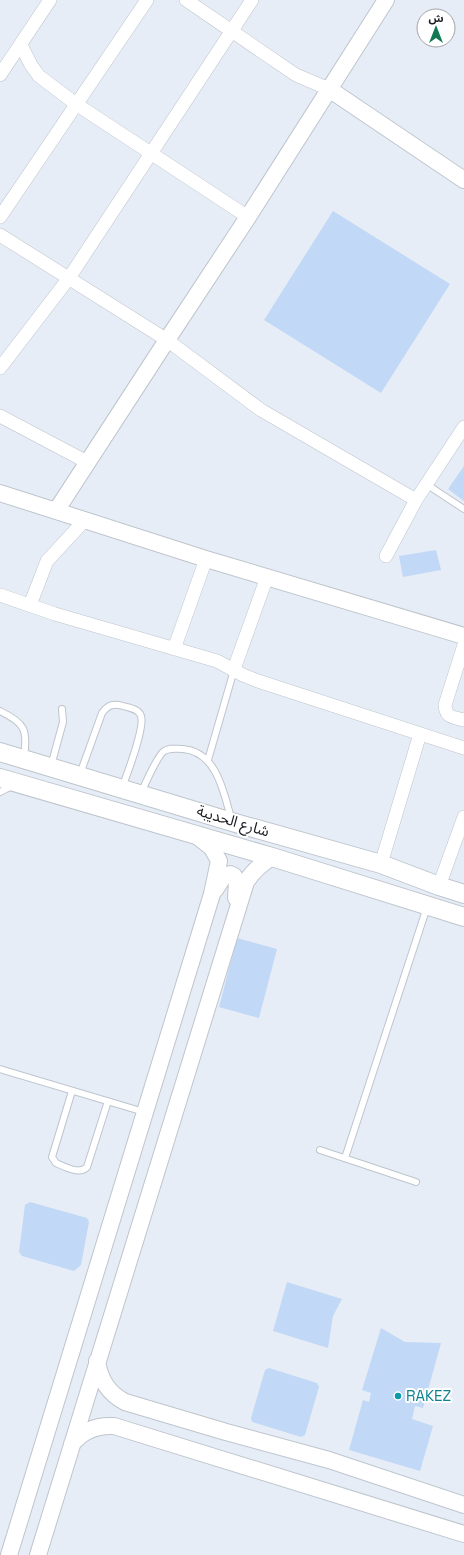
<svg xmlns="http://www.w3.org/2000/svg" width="464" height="1555" font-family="'Space Grotesk','Noto Sans Arabic',sans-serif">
  <rect width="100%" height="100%" fill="#e7edf6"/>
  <path fill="#c1d8f6" d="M333,211l117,73 -69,109 -117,-73z
    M464,466v35l-16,-12z
    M436,550l5,20 -38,7 -4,-21z
    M237,938l40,11 -18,69 -40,-11z
    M30,1202l57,16 2,4 -8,43 -7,6 -52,-15 -3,-4 6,-47z
    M287,1282l55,17 -9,17 -5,32 -55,-17z
    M381,1328l24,14 36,1 -18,65 -8,-2 -3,13 21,7 -13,45 -71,-21 14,-50 6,2 2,-9 -9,-3z
    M269,1368l48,15 2,4 -14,48 -4,2 -49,-15 -1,-4 14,-48z"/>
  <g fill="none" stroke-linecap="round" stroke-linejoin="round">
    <defs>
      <path id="service" d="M426,484l38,25
        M0,711c25,12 28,19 24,46
        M208,760l26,-90
        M51,766l12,-44 -1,-13
        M80,774l22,-61c6,-8 11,-10 21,-7 7,2 16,3 18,10 4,12 -14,58 -19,72
        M0,792l12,-6
        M141,793c4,-9 16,-35 22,-41 6,-5 13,-3 20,-3 34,3 41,44 48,69
        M0,1069l144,43
        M72,1091l-20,66 4,6c9,4 24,12 31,4l21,-66
        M320,1150l96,32
        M345,1158l82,-251"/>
      <path id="minor" d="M186,0l110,75 33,14
        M21,45l10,20 8,11 37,28 172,113
        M0,75l50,-75
        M0,217l147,-217
        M0,235l167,105 94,70 155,90
        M0,368l69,-90 183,-278
        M0,416l87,46
        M386,556l30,-56 48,-73
        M0,595l55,19 162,47 26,14 15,6 206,67
        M30,605l17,-44 38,-41
        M464,645l-19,60c1,13 8,12 19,15
        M174,649l32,-90
        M234,669l33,-92
        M381,864l39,-130
        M439,886l25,-69"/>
      <path id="tertiary" d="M329,89l135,91
        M0,493l206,66 258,77
        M56,511l111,-171 81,-123 138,-217
        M215,890l9,-14 6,-2 4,2 3,5 -1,17
        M97,1361c3,19 11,32 28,41l101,30 103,28 135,45
        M72,1444c11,-14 25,-19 42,-18l350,108
        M9,1555l203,-661 7,-33 -7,-13 -15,-12
        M38,1555l208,-673c7,-11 15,-18 26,-25"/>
      <path id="secondary" d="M0,752l232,70 149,42 58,22 25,8
        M0,778l272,79 192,60"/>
    </defs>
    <use href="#service" stroke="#bec5cd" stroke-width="8"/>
    <use href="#minor" stroke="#bec5cd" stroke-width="14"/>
    <use href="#tertiary" stroke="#bec5cd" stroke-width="18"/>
    <use href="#secondary" stroke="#bec5cd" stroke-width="20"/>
    <use href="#service" stroke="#fff" stroke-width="6"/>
    <use href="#minor" stroke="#fff" stroke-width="13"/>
    <use href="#tertiary" stroke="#fff" stroke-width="16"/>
    <use href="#secondary" stroke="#fff" stroke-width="18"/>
  </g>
  <circle fill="#0f9aa8" stroke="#fff" stroke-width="1.5" cx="398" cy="1396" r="4"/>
  <g text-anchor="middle" stroke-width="4" stroke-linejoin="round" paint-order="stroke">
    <g font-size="15" fill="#181a1d" stroke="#fff">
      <text transform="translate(233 821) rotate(17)" y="5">شارع الحديبة</text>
    </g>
    <g font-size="15" fill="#0d838f" stroke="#fff" text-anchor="start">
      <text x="406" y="1401">RAKEZ</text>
    </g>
  </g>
  <g transform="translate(436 28)"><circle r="19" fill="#ffffff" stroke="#a3a3a5"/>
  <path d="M0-3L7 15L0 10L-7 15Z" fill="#0f7953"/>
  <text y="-6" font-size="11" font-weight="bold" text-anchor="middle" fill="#181a1d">ش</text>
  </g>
</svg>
